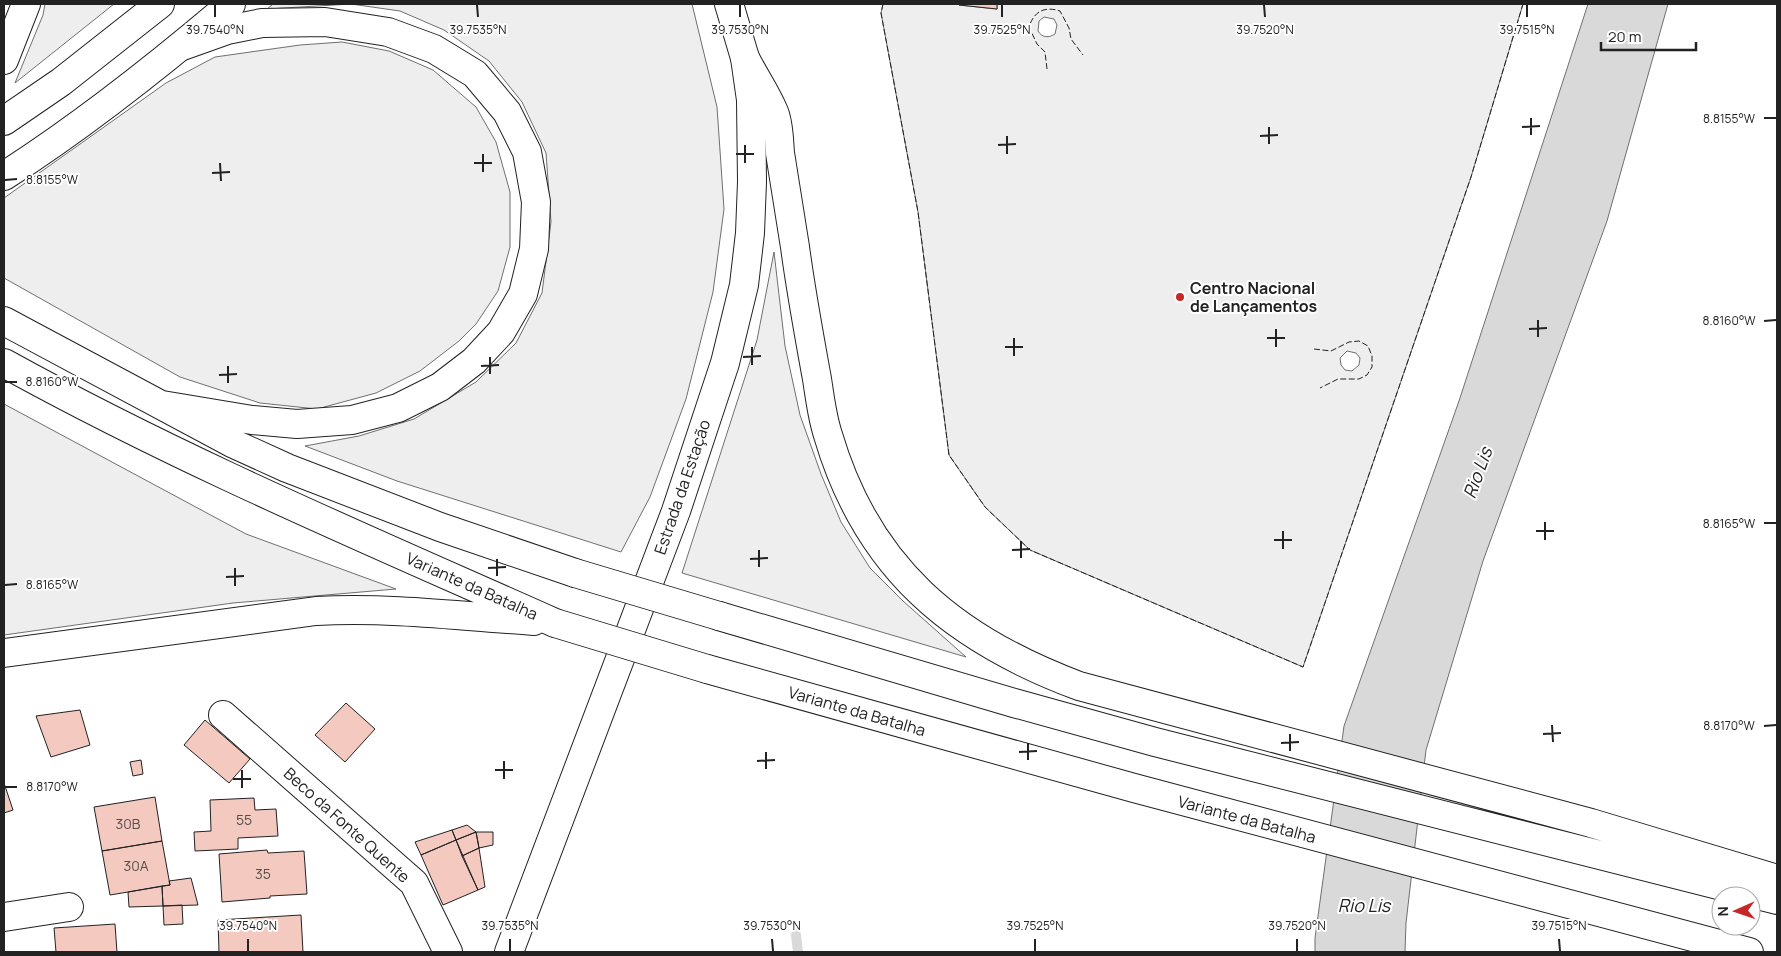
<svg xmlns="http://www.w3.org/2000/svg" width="1781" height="956" font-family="Manrope,sans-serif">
  <rect width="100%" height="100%" fill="#fff"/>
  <path fill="#eee" stroke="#6f6f6f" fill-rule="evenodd" d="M45,4h69l-99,79 28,-68z
    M273,4h419l25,103 7,102 -11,83 -27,107 -36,98 -29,55 -224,-71 -92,-35 54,-10 55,-17 62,-37 40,-39 26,-50 9,-71 -5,-69 -24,-51 -33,-41 -45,-31 -44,-19 -49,-7 -84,5z
    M883,4h76v1l38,4v-5h526l-52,173 -168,490 -273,-117 -45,-43 -36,-52 -31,-243 -37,-199zM1044,17l10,2 3,6 -2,9c-6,4 -13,4 -17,-3l1,-10zM1347,351l9,2 4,5 -1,7 -7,6 -7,-1 -4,-5 -1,-7z
    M342,42l47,9 44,19 43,37 20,35 14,50v55l-12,44 -22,33 -17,17 -39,30 -44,22 -59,16 -57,-6 -80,-26 -176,-99v-80l162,-115 49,-26 85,-12z
    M774,252l11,94 15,69 21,59 20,48 29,46 33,33 63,56 -284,-84 75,-233z
    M4,404l242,130 150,55 -163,14 -229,32z"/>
  <path fill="#d9d9d9" stroke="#6f6f6f" d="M1588,4h80l-61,217 -124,340 -57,189 -20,173 -1,29h-90v-14l29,-212 115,-325z"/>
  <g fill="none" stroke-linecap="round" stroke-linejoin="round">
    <path stroke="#d9d9d9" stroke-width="10" d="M796,935l2,17"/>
  </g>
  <path fill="#f3c9c0" stroke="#222" d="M959,4h38v5l-38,-4z
    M346,703l29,26 -30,33 -30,-27z
    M80,710l10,35 -39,12 -15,-41z
    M205,720l45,39 -21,24 -45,-38z
    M141,760l2,14 -10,2 -3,-14z
    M4,783l9,27 -9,3z
    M155,797l7,44 -60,10 -8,-44z
    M254,798l1,12 21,-1 2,27 -40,2v11l-43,2 -1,-19 17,-1 -1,-31z
    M467,825l9,7 -20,8 -4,-10z
    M452,830l4,10 -35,15 -6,-13z
    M476,832l3,16 -17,8 -6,-16z
    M476,832h17v13l-14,3z
    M456,840l22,50 -35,15 -22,-50z
    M162,841l8,44 -60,10 -8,-44z
    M479,848l6,39 -7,3 -16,-34z
    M267,850l1,3 36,-2 3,43 -37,2v2l-48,4 -3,-48z
    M191,878l7,27 -35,1 -1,-20 8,-1 -1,-4z
    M162,886l1,20 -34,1 -1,-15z
    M182,905l1,19 -19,1 -1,-19z
    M301,915l2,37h-84l-1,-32z
    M115,924l2,28h-61l-2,-24z"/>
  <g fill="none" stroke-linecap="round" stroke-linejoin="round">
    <defs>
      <path id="street" d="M223,715l191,168 34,69
        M4,917l65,-10"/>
      <path id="secondary" d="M509,952l167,-441 49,-148 19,-78 6,-52 2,-51 -1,-82 -6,-42 -16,-54"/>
      <path id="primary" d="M4,121l57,-39 99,-78
        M4,176c80,-51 154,-110 227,-172"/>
      <path id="highway" d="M745,58c9,18 21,35 29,54 5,12 5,28 6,41 5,32 10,63 15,94 6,45 14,88 22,132 3,19 5,38 11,56 39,133 125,204 251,251l512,137 186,56
        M4,60l22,-56
        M4,321l228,122 55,25 153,59 135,46
        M4,363c179,99 365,177 551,260
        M162,405l90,15 45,4 55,-4 46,-12 42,-21 34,-26 27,-29 22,-38 11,-45 2,-47 -9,-50 -20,-40 -32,-38 -41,-25 -46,-17 -63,-10 -63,1 -35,7 -45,16
        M719,616l295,87 141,39 622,158
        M4,653l312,-42c73,-4 145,5 218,10
        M707,669l427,119 615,164"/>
    </defs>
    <use href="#street" stroke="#222" stroke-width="30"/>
    <use href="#secondary" stroke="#222" stroke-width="30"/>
    <use href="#primary" stroke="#222" stroke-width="30"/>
    <use href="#highway" stroke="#222" stroke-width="30"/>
    <use href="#street" stroke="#fff" stroke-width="28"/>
    <use href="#secondary" stroke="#fff" stroke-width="28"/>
    <use href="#primary" stroke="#fff" stroke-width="28"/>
    <use href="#highway" stroke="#fff" stroke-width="28"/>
    <defs>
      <path id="highway-bridge" d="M575,573l144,43
        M555,623l152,46"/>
    </defs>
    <use href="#highway-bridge" stroke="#222" stroke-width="30" stroke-linecap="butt"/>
    <use href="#highway-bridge" stroke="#fff" stroke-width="28"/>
    <path stroke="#222" stroke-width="1" stroke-dasharray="6 2.5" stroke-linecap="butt" d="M883,4l-2,9 37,199 31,243 36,52 45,43 273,117 168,-490 52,-173
      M1047,69l-2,-17 -8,-8 -8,-17c5,-16 16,-21 31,-16l9,17 2,11 12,16
      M1314,349l17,2 18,-9 10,-1 9,5 4,10v11l-5,8 -8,4h-21l-18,9"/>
  </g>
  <path fill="none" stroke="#222" stroke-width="2" d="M215,5v12M477,5l1,12M740,5v12M1002,5v12M1264,5l1,12M1527,5v12M1531,118v17M1764,118h12M1269,127v17M1522,127l18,-1M1007,136v18M1260,136l18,-1M745,145v18M998,145l18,-1M483,154v18M736,154h18M220,163l1,18M474,163h18M212,173l18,-1M5,180l12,-1M1538,320v17M1764,321l12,-1M1276,329v18M1529,329l18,-1M1014,338v18M1267,338h18M752,347v18M1005,347h18M490,357v17M743,357l18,-1M228,366v17M481,366l18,-1M219,375l18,-1M5,382h12M1545,522v18M1764,523h12M1283,531v18M1536,531h18M1274,540h18M1021,541v17M759,550v17M1012,550l18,-1M497,559v17M750,559l18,-1M235,568v18M488,568l18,-1M226,577l18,-1M5,585l12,-1M1552,725l1,17M1764,726l12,-1M1290,734v17M1543,734l18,-1M1028,743v17M1281,743l18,-1M766,752v17M1019,752l18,-1M504,761v18M757,761l18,-1M242,770v18M495,770h18M233,779h18M5,787h12M248,939v12M510,939v12M772,939l1,12M1035,939v12M1297,939v12M1559,939l1,12"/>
  <circle fill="#c62828" stroke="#fff" stroke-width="2" cx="1180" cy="297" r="5"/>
  <g text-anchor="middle" stroke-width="4" stroke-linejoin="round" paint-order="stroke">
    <g font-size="14" fill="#564c4a">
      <text x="244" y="825">55</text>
      <text x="128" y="829">30B</text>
      <text x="136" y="871">30A</text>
      <text x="263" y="879">35</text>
    </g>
    <g font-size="16" font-weight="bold" fill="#222" stroke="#fff" text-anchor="start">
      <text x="1190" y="294">Centro Nacional<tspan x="1190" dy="18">de Lançamentos</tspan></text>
    </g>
    <g font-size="16" fill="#222" stroke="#fff">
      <text transform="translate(682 487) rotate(-71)" y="6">Estrada da Estação</text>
      <text transform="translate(472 586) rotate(24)" y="6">Variante da Batalha</text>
      <text transform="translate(857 711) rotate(16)" y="6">Variante da Batalha</text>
      <text transform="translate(1247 819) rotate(15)" y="6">Variante da Batalha</text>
      <text transform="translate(347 825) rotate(42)" y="6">Beco da Fonte Quente</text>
    </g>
    <g font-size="18" font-style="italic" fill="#222" stroke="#fff">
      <text transform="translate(1478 473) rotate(-70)" y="6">Rio Lis</text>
      <text x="1364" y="912">Rio Lis</text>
    </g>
  </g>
  <g font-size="12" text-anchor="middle" fill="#222" stroke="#fff" stroke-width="4" stroke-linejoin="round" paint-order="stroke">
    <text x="215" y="34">39.7540°N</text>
    <text x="478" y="34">39.7535°N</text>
    <text x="740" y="34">39.7530°N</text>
    <text x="1002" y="34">39.7525°N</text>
    <text x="1265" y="34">39.7520°N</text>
    <text x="1527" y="34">39.7515°N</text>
    <text x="1729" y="123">8.8155°W</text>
    <text x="52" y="184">8.8155°W</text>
    <text x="1729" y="325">8.8160°W</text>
    <text x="52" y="386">8.8160°W</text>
    <text x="1729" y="528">8.8165°W</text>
    <text x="52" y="589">8.8165°W</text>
    <text x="1729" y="730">8.8170°W</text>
    <text x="52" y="791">8.8170°W</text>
    <text x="248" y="930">39.7540°N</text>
    <text x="510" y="930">39.7535°N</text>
    <text x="772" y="930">39.7530°N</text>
    <text x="1035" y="930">39.7525°N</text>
    <text x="1297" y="930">39.7520°N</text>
    <text x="1559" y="930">39.7515°N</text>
  </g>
  <rect width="1781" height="956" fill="none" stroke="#222222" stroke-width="10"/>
  <g transform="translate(1736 911) rotate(268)"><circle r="24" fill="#ffffff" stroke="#a7a7a7"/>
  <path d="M0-4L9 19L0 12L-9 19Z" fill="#c62828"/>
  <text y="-8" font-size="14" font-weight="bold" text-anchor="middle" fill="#222222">N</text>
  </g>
  <path d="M1601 42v8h95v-8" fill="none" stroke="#222222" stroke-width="2.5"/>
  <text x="1608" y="42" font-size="15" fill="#222222" stroke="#ffffff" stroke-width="4" paint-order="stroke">20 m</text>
</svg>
